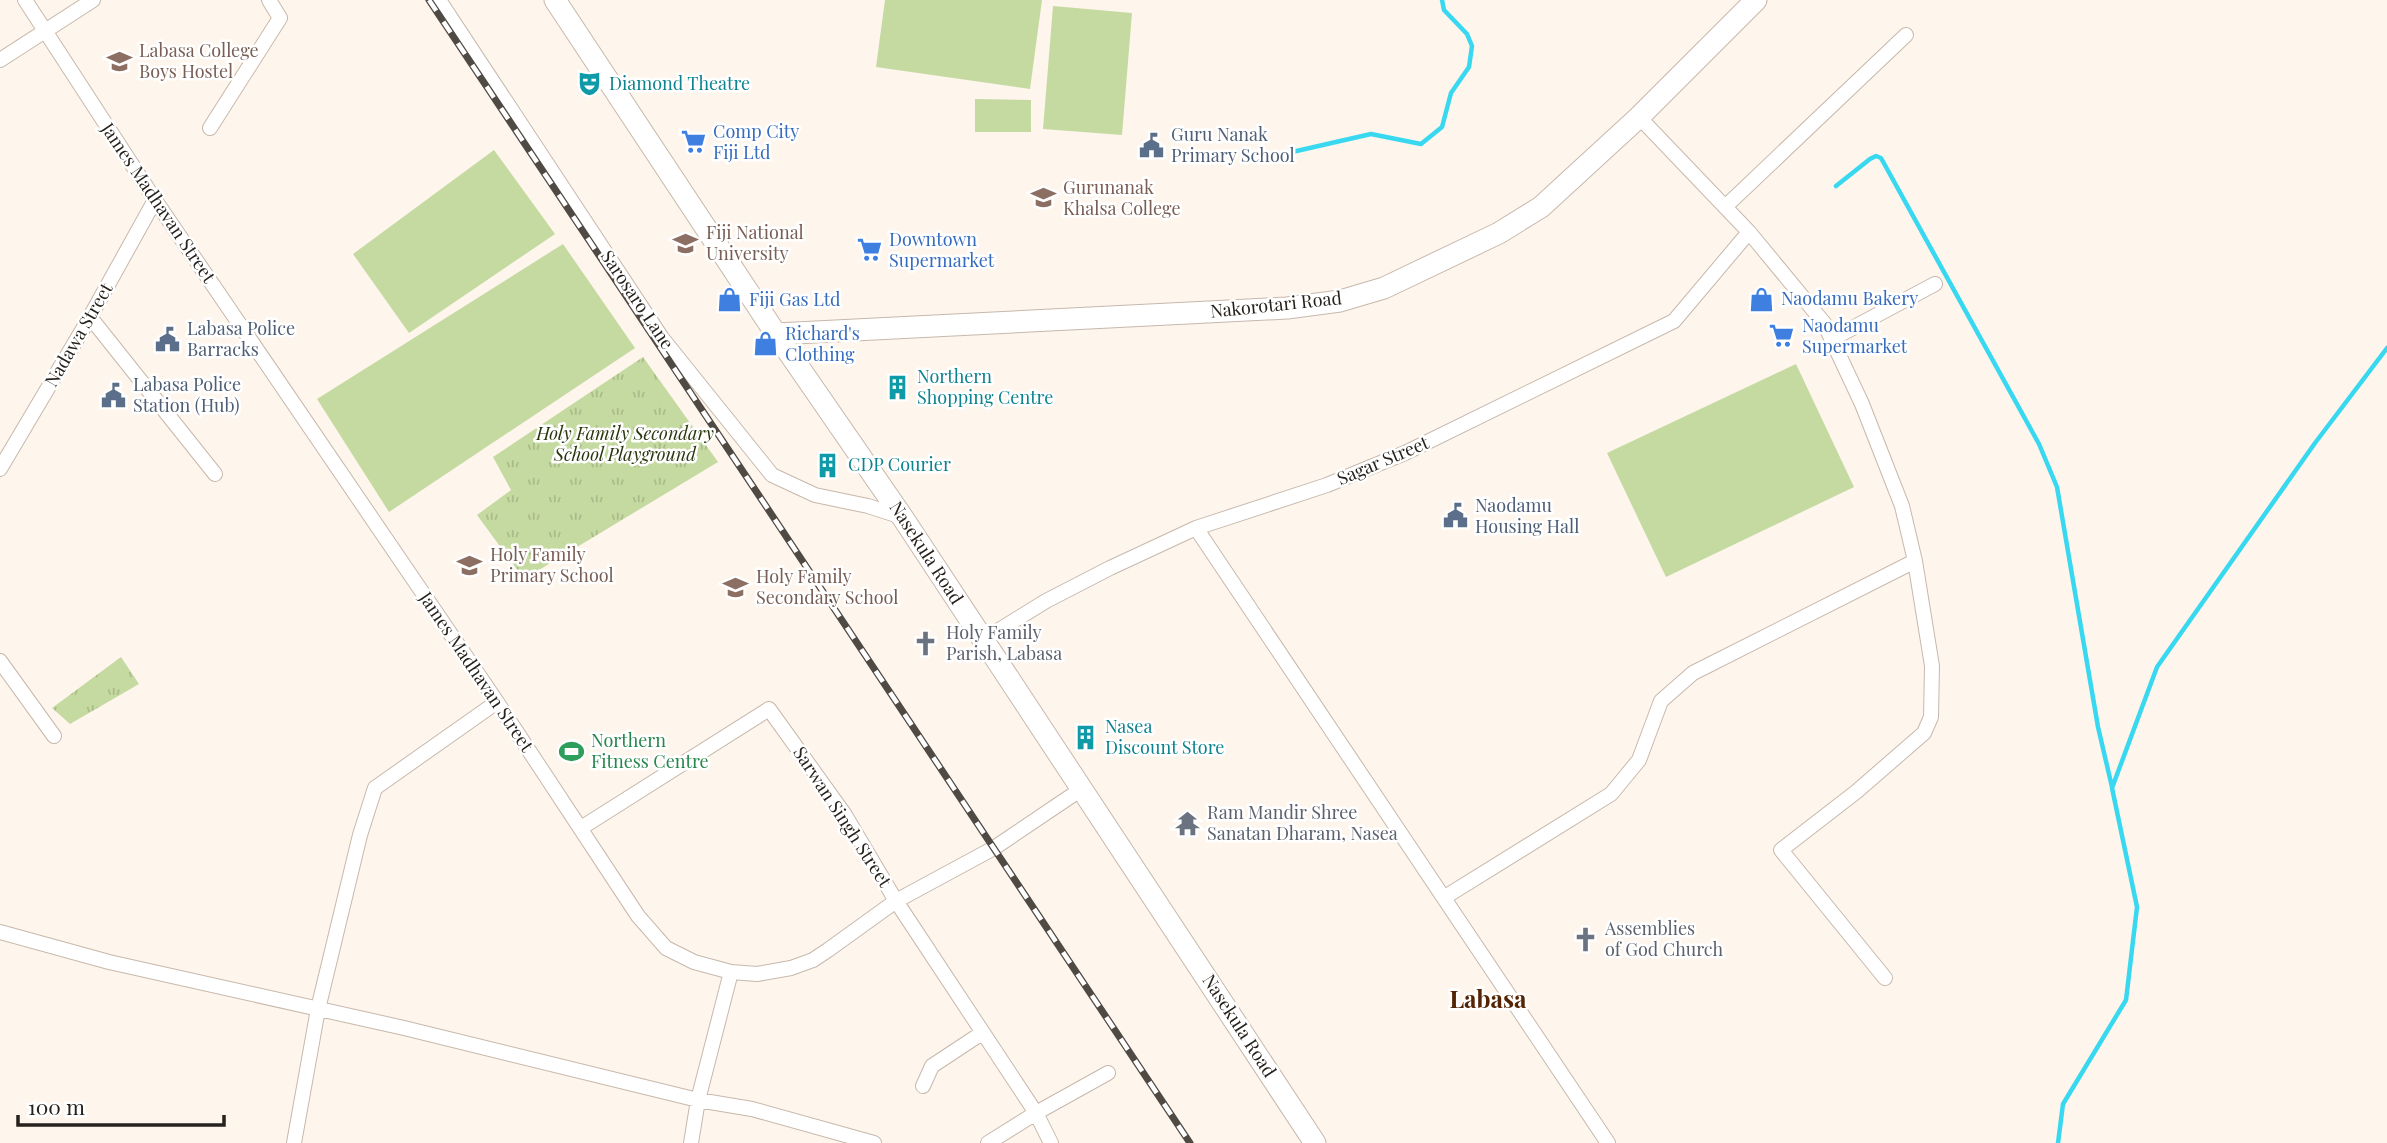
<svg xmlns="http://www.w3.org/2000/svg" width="2387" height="1143" font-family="'Playfair Display',serif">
  <defs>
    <pattern id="park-tufts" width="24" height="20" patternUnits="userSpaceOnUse" patternTransform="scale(1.75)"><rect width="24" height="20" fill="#c5daa0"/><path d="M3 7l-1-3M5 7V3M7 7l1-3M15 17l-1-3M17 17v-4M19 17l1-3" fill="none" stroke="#a9bb89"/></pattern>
  </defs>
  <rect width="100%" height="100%" fill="#fef5ed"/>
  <path fill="url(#park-tufts)" d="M643,357l75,105 -194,117 -47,-64 34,-25 -18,-33z
    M121,657l18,27 -69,40 -18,-16z"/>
  <path fill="#c5daa0" d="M885,0h157l-12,89 -154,-22z
    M1053,6l79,7 -10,122 -79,-6z
    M975,99l56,1v32h-56z
    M494,150l61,84 -146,99 -56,-79z
    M563,244l72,104 -246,164 -72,-113z
    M1796,364l58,123 -188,90 -59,-124z"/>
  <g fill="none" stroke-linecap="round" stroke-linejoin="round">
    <path stroke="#38d9f0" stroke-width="4.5" d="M1279,155l92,-21 50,10 21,-17 9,-34 18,-26 3,-21 -5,-12 -23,-24 -2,-10
      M1836,186l34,-27 6,-3 5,2 158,286 18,43 41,240 14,60
      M2058,1143l5,-39 63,-104 11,-93 -25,-119 45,-121 158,-224 72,-95"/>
    <defs>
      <path id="street" d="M25,0l130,200 342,502 141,214 28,32 28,14 37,10 26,2 34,-6 22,-8 15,-10 68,-49 98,-53 89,-60
        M439,0l223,338 110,137 43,20 53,11 34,11
        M0,60l93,-60
        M1639,117l110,115 75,91 38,81 40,102 13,55 17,105 -1,51 -7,16 -68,59 -75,58 104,128
        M210,128l70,-110 -11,-18
        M1725,207l181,-172
        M90,317l125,157
        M1832,339l103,-55
        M0,469l90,-152 65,-117
        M1196,528l412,615
        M983,640l63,-39 64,-33 86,-40 131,-43 78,-32 269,-132 75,-89
        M0,661l54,75
        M581,828l188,-119 76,106 51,86 140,212 15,30
        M1445,897l166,-103 28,-34 22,-59 32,-28 222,-112
        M0,932l109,30 295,66 294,72 54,9 122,34
        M923,1086l9,-20 50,-33
        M294,1143l24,-134 42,-174 15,-47 122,-86
        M691,1143l7,-43 33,-128
        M988,1143l48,-30 72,-40"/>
      <path id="secondary" d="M555,0l221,334 127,184 412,625
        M776,334l511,-26 53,-7 44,-13 115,-55 42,-26 98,-90 117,-117"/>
    </defs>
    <use href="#street" stroke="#c7b8ab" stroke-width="16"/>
    <use href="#secondary" stroke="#c7b8ab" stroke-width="23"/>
    <use href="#street" stroke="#fff" stroke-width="14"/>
    <use href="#secondary" stroke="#fff" stroke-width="21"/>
    <defs>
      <path id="rail" d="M429,0l761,1143"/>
    </defs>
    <use href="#rail" stroke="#504a45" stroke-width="7"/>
    <use href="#rail" stroke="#fff" stroke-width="4.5" stroke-dasharray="13" stroke-linecap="butt"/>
  </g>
  <defs>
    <symbol id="university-bare" viewBox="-9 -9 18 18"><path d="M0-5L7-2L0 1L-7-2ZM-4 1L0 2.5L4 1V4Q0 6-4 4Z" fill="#8d6e63" stroke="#fff" stroke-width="2.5" paint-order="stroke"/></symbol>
    <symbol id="theatre-bare" viewBox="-9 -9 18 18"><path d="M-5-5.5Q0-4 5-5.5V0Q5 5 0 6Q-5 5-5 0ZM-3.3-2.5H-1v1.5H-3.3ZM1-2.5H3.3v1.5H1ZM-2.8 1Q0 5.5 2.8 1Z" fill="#0f9aa8" stroke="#fff" stroke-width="2.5" paint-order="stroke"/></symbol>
    <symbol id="supermarket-bare" viewBox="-9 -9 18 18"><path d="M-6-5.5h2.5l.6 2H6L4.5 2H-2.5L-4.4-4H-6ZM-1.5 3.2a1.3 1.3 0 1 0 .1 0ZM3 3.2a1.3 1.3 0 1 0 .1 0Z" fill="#3f7fe0" stroke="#fff" stroke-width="2.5" paint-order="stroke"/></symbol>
    <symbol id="civic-bare" viewBox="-9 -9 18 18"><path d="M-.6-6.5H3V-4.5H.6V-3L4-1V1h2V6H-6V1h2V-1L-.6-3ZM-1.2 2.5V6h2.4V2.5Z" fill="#5c6f8a" stroke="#fff" stroke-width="2.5" paint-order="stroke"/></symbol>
    <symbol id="shop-bare" viewBox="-9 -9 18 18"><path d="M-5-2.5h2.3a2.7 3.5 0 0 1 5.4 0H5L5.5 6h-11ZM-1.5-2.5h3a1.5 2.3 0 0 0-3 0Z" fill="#3f7fe0" stroke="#fff" stroke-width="2.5" paint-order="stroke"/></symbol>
    <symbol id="building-bare" viewBox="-9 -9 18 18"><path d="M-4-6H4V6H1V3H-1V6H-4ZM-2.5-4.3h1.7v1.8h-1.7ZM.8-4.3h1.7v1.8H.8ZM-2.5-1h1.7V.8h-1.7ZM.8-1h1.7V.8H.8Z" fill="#0f9aa8" stroke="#fff" stroke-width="2.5" paint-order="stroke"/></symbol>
    <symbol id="school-bare" viewBox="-9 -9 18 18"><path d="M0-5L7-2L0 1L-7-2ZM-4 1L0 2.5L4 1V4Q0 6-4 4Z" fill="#8d6e63" stroke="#fff" stroke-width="2.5" paint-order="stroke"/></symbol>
    <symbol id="church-bare" viewBox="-9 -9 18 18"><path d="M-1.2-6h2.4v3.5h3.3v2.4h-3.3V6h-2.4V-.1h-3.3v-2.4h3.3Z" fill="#6b7280" stroke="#fff" stroke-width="2.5" paint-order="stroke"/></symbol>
    <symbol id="stadium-bare" viewBox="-9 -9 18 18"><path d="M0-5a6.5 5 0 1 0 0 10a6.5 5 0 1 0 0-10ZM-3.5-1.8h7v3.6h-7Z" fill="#2e9e5b" stroke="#fff" stroke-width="2.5" paint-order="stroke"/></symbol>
    <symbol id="temple-bare" viewBox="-9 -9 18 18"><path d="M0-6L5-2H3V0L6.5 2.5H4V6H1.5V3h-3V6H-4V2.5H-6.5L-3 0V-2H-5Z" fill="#6b7280" stroke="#fff" stroke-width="2.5" paint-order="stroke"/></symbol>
  </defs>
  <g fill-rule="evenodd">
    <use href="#university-bare" x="102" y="44" width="35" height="35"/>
    <use href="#theatre-bare" x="572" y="66" width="35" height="35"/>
    <use href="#supermarket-bare" x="676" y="124" width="35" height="35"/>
    <use href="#civic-bare" x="1134" y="128" width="35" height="35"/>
    <use href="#university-bare" x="1026" y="180" width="35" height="35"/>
    <use href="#university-bare" x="668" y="226" width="35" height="35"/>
    <use href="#supermarket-bare" x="852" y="232" width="35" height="35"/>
    <use href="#shop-bare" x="1744" y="282" width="35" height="35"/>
    <use href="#shop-bare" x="712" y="282" width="35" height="35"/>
    <use href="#supermarket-bare" x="1764" y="318" width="35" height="35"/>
    <use href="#civic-bare" x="150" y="322" width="35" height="35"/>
    <use href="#shop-bare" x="748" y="326" width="35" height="35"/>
    <use href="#building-bare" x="880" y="370" width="35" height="35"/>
    <use href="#civic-bare" x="96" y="378" width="35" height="35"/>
    <use href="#building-bare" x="810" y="448" width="35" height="35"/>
    <use href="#civic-bare" x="1438" y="498" width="35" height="35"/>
    <use href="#school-bare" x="452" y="548" width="35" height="35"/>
    <use href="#school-bare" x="718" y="570" width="35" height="35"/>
    <use href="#church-bare" x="908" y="626" width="35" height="35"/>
    <use href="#building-bare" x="1068" y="720" width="35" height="35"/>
    <use href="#stadium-bare" x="554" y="734" width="35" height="35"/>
    <use href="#temple-bare" x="1170" y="806" width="35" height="35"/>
    <use href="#church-bare" x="1568" y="922" width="35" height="35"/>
  </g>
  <g text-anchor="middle" stroke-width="5" stroke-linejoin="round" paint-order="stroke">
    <g font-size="18" fill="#785e54" stroke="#fff" text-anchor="start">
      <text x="139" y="57">Labasa College<tspan x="139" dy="21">Boys Hostel</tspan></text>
      <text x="1063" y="194">Gurunanak<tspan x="1063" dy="21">Khalsa College</tspan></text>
      <text x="706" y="239">Fiji National<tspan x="706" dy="21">University</tspan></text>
      <text x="490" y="561">Holy Family<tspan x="490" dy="21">Primary School</tspan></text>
      <text x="756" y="583">Holy Family<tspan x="756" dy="21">Secondary School</tspan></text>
    </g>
    <g font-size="18" fill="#0d838f" stroke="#fff" text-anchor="start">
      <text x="609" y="90">Diamond Theatre</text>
      <text x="917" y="383">Northern<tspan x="917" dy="21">Shopping Centre</tspan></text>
      <text x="848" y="471">CDP Courier</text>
      <text x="1105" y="733">Nasea<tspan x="1105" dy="21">Discount Store</tspan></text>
    </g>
    <g font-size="18" fill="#366cbe" stroke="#fff" text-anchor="start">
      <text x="713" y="138">Comp City<tspan x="713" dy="21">Fiji Ltd</tspan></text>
      <text x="889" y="246">Downtown<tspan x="889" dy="21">Supermarket</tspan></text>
      <text x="1781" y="305">Naodamu Bakery</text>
      <text x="749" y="306">Fiji Gas Ltd</text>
      <text x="1802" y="332">Naodamu<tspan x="1802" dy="21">Supermarket</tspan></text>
      <text x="785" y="340">Richard's<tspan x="785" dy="21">Clothing</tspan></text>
    </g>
    <g font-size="18" fill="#4e5e75" stroke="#fff" text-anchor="start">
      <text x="1171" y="141">Guru Nanak<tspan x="1171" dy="21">Primary School</tspan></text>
      <text x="187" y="335">Labasa Police<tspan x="187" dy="21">Barracks</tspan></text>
      <text x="133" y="391">Labasa Police<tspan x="133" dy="21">Station (Hub)</tspan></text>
      <text x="1475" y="512">Naodamu<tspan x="1475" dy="21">Housing Hall</tspan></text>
    </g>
    <g font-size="18" fill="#26211c" stroke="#fff">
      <text transform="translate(158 203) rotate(56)" y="6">James Madhavan Street</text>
      <text transform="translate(637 300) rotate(56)" y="6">Sarosaro Lane</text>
      <text transform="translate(1276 305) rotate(-6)" y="6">Nakorotari Road</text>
      <text transform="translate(79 335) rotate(-60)" y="6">Nadawa Street</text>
      <text transform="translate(1383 461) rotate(-23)" y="6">Sagar Street</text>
      <text transform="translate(926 553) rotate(57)" y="6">Nasekula Road</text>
      <text transform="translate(476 672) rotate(56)" y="6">James Madhavan Street</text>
      <text transform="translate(842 817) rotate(57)" y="6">Sarwan Singh Street</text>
      <text transform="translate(1239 1026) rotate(57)" y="6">Nasekula Road</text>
    </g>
    <g font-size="18" font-style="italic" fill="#2a360e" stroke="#fff">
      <text x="625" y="440">Holy Family Secondary<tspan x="625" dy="21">School Playground</tspan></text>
    </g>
    <g font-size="18" fill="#5b616d" stroke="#fff" text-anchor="start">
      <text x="946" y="639">Holy Family<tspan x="946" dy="21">Parish, Labasa</tspan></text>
      <text x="1207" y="819">Ram Mandir Shree<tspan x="1207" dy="21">Sanatan Dharam, Nasea</tspan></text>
      <text x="1605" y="935">Assemblies<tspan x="1605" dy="21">of God Church</tspan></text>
    </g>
    <g font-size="18" fill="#27864d" stroke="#fff" text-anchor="start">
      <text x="591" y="747">Northern<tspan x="591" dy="21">Fitness Centre</tspan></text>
    </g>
    <g font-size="24" font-weight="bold" fill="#532505" stroke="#fff">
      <text x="1488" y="1008">Labasa</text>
    </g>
  </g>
  <path d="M18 1115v10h206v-10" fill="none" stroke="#26211c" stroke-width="3.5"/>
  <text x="28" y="1115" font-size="21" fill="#26211c" stroke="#ffffff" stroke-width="5" paint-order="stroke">100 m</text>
</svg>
